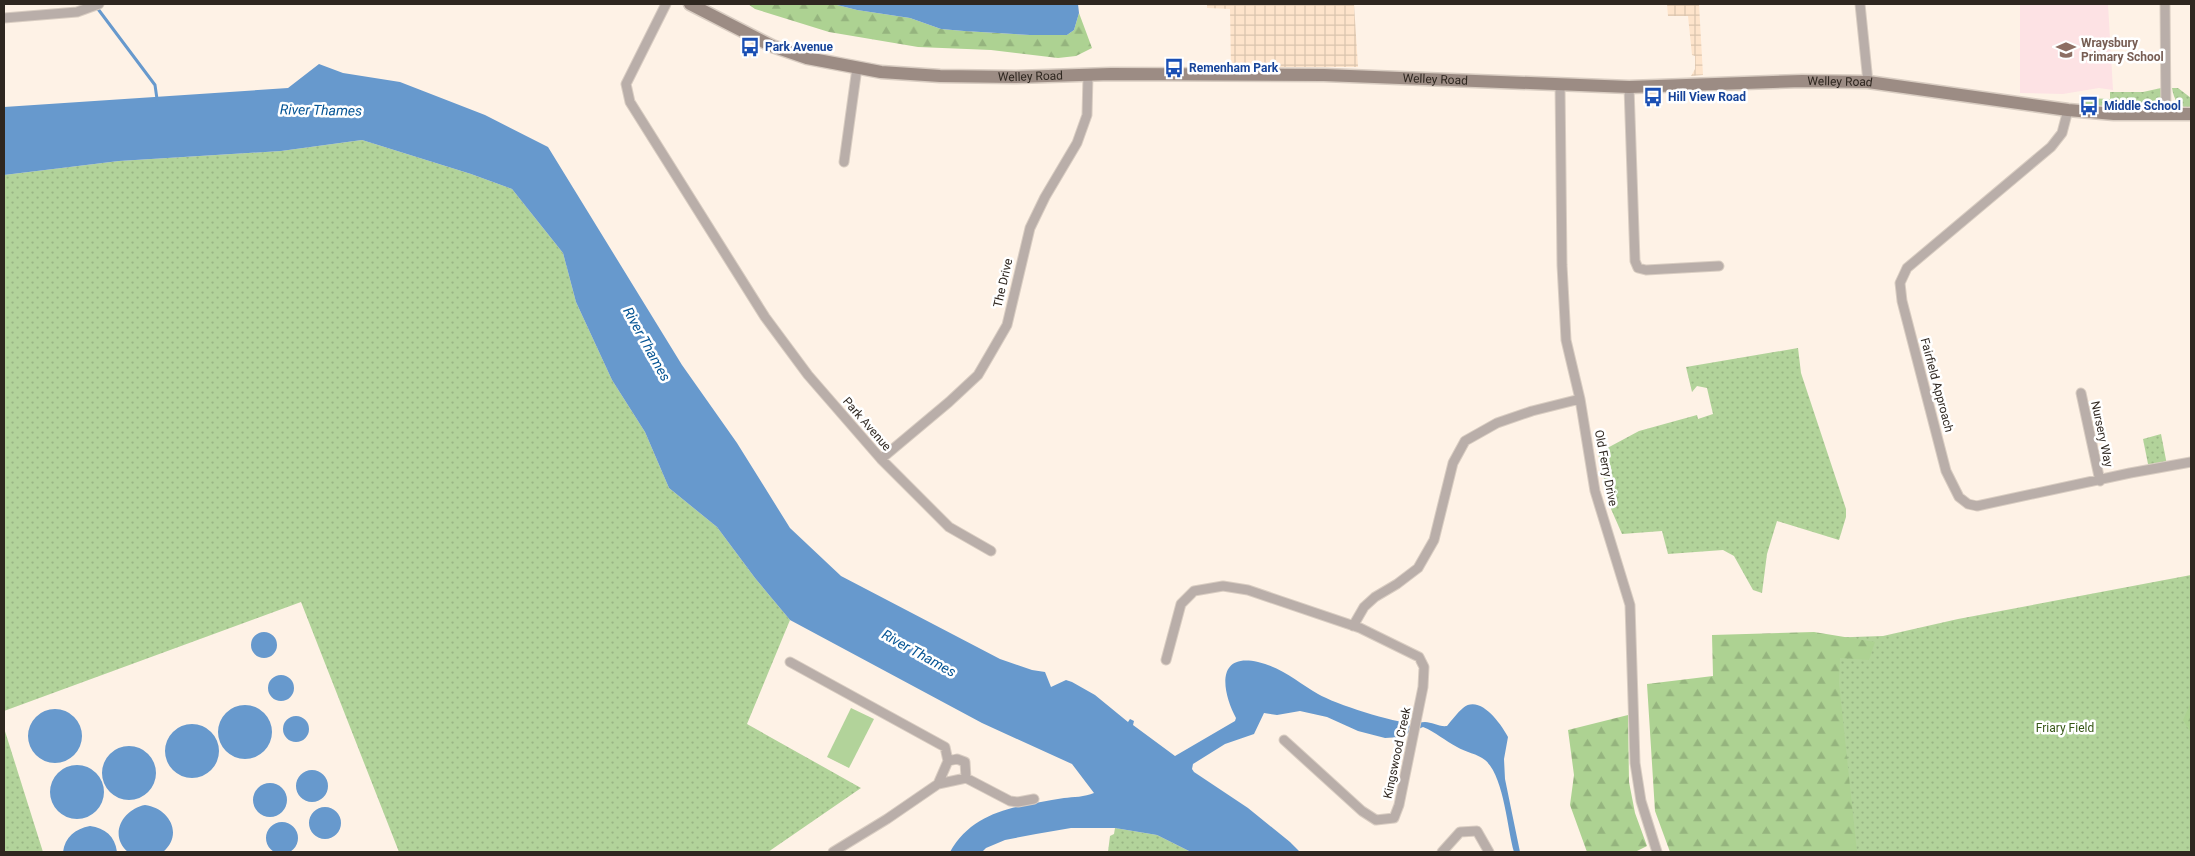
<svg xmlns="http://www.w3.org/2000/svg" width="2195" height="856" font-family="Roboto,sans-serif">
  <defs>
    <pattern id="industrial-grid" width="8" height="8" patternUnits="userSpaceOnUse" patternTransform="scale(1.25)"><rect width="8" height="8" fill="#fee4cb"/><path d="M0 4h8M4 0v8" fill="none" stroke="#dac4ae"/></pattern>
    <pattern id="grass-dots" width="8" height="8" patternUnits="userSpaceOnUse" patternTransform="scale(1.25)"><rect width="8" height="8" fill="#b2d39a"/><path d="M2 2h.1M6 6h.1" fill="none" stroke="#99b584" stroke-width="1.8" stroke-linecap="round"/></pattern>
    <pattern id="forest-firs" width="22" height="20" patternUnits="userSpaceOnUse" patternTransform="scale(1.25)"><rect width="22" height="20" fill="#add292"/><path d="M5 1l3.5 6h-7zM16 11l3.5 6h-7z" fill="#95b47e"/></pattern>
  </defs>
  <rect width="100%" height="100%" fill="#fef2e6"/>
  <path fill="url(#industrial-grid)" d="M1207,4h147l4,63h-127l-1,-58 -23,-1z
    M1667,4h32l4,71 -12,1 4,-7v-13l-3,-1 -4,-39h-20z"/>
  <path fill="#fde2e4" d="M2020,4h88l5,86 -14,-2 -36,6 -43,-1z"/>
  <path fill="url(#grass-dots)" d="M2161,88v13l-10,8 -67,-4 2,-7 24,1v-7h33z
    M2172,88h6l13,10v11c-13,-2 -17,-9 -19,-21z
    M362,140l109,34 41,15 51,64 13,49 36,78 33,52 24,56 48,39 38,51 35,42 -43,104 114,64 -93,64h-369l-98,-250 -297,109v-536l115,-14 162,-10z
    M1798,348l3,25 45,136v8l-7,23 -62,-19 -10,33 -5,39 -9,-3 -19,-34 -11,-6 -55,4 -6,-23 -40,3 -11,-25 -13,-56 41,-22 58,-16 1,4 15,-5 -6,-26 -10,-2 -5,6 -6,-25z
    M2161,434l6,31 -18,4 -6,-30z
    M2191,575v277h-353l-16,-214 61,-2 75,-17z
    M4,728l39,124h-39z
    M1115,828l42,7 34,17h-83l2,-16 4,-2z"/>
  <path fill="url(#forest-firs)" d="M748,4h85l24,6 53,8 31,11 23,2 66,4h37l7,-5 5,-17 13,35 -16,8 -18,2 -67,-8 -73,-3 -89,-15 -74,-23z
    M1814,632l61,10 -6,18 -29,-2 -1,25 18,169h-187l-15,-41 -8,-127 66,-8 -1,-41z
    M2191,702v31l-8,-13z
    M1628,715l1,67 6,31 12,33 -12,6h-48l-17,-47 4,-30 -6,-45z"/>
  <path fill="#b2d39a" d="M851,708l23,11 -25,49 -22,-11z"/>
  <path fill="#6799cd" d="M833,4h245l1,9 -5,17 -7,5h-37l-66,-4 -23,-2 -31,-11 -53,-8z
    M319,64l24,9 57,9 85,33 63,32 134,218 55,78 53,85 51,48 159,83 32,11 13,2 6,15 15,-7 6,2 23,13 33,27 2,-3 4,2 -1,4 42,31 60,-35 1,-3c-13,-24 -22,-66 22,-56 23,5 41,21 60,32 17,10 76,29 95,29 4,0 8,-1 12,-1 7,0 14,5 22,4 5,-6 10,-13 16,-18 17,-14 38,16 45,29l-4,22 1,20 15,73h-6c-7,-24 -10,-76 -29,-92 -7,-6 -20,-8 -28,-13 -12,-6 -21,-15 -34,-20l-22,10 -16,1 -27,-7 -31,-14 -27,-6 -23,4 -13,-2 -10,21 -29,10 -32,20 -1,5 2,3 54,36 42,34 10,10h-109l-34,-17 -42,-7h-44l-35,6 -31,6 -19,8 -4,4h-32c24,-43 69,-46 114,-54 9,-1 21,-1 30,-5l-22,-29 -90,-41 -192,-103 -35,-42 -38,-51 -48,-39 -24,-56 -33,-52 -36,-78 -13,-49 -51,-64 -41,-15 -109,-34 -81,11 -162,10 -115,14v-68l284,-19z
    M251 645a13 13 0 1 1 26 0a13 13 0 1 1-26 0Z
    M268 688a13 13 0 1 1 26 0a13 13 0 1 1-26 0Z
    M218 732a27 27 0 1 1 54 0a27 27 0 1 1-54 0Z
    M28 736a27 27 0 1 1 54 0a27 27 0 1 1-54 0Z
    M283 729a13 13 0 1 1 26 0a13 13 0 1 1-26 0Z
    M165 751a27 27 0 1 1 54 0a27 27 0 1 1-54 0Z
    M102 773a27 27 0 1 1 54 0a27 27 0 1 1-54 0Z
    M50 792a27 27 0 1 1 54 0a27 27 0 1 1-54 0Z
    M296 786a16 16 0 1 1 32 0a16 16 0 1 1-32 0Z
    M253 800a17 17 0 1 1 34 0a17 17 0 1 1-34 0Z
    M145,805c24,3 39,29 18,47h-35c-20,-17 -5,-43 17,-47z
    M309 823a16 16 0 1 1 32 0a16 16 0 1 1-32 0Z
    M266 838a16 16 0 1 1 32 0a16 16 0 1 1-32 0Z
    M90,826c15,2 25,10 27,26h-54c2,-15 12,-23 27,-26z"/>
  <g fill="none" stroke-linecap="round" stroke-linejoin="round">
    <path stroke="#6799cd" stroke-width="3" d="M98,9l57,76 2,14"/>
    <defs>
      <path id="minor" d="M666,4l-40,80 4,18 135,215 43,58 73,84 68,68 42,24
        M1860,4l8,78
        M2165,4l1,110
        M4,18l73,-6 22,-8
        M1560,84l2,181 4,75 14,59 15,92 35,114 5,158 6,38 16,51
        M1629,87l6,174 3,7 8,2 73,-4
        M2068,110l-6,23 -11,14 -144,121 -7,15 2,18 44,170 13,26 9,7 9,2 153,-33 61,-11
        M844,162l13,-94
        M2081,393l19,88
        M881,459l68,-57 29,-27 14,-24 15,-26 23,-97 15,-31 32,-54 10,-28 1,-40
        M1353,626l11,-19 11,-10 22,-13 21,-16 16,-28 19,-77 12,-22 32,-18 35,-12 48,-12
        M1166,660l15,-56 13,-13 29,-5 25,4 112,38 59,29 5,10 -1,20 -24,118 -5,13 -18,2 -14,-9 -78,-71
        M790,662l155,85 3,14 -10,23 -51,35 -54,33
        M948,761l9,-2 8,3 1,16
        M938,784l28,-6 44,23 8,1 16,-3
        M1442,852l18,-20 17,-1 12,21"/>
      <g id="secondary">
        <path id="s1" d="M690,4l82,42 35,12 74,14 59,4 75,1 96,-3 213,1 305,12 173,-6 66,1 200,28 46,4h77"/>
      </g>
    </defs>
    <use href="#minor" stroke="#d9cdc2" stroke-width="11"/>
    <use href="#secondary" stroke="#d9cdc2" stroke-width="15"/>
    <use href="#minor" stroke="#b9aea9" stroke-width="9"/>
    <use href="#secondary" stroke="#9c8c84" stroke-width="12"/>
  </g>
  <defs>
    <symbol id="bus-bare" viewBox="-9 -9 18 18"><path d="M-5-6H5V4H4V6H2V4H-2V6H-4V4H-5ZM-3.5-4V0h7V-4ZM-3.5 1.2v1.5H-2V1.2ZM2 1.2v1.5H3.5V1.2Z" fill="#1a4fb4" stroke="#fff" stroke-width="2.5" paint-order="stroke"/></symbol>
    <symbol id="school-bare" viewBox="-9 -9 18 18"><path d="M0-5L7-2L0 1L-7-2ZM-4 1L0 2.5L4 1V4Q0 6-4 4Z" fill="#8d6e63" stroke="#fff" stroke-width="2.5" paint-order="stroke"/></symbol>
  </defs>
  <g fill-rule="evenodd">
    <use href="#bus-bare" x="736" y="33" width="28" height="28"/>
    <use href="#school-bare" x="2052" y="36" width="28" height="28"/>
    <use href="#bus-bare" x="1160" y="54" width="28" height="28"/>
    <use href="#bus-bare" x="1639" y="83" width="28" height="28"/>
    <use href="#bus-bare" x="2075" y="92" width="28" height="28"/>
  </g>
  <g text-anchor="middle" stroke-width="5" stroke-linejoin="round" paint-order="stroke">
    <g font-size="12" font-weight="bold" fill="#785e54" stroke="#fff" text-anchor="start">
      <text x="2081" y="47">Wraysbury<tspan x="2081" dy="14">Primary School</tspan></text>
    </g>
    <g font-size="12" font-weight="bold" fill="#164399" stroke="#fff" text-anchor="start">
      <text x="765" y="51">Park Avenue</text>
      <text x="1189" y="72">Remenham Park</text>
      <text x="1668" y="101">Hill View Road</text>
      <text x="2104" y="110">Middle School</text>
    </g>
    <g font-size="12" fill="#2f2720" stroke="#fff">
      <text dy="4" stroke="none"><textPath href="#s1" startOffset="354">Welley Road</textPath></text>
      <text dy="4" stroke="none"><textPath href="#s1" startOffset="759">Welley Road</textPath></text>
      <text dy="4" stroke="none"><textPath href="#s1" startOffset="1164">Welley Road</textPath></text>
      <text transform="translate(1003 283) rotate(-77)" y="4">The Drive</text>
      <text transform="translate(1937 385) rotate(75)" y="4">Fairfield Approach</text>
      <text transform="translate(867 424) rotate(49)" y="4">Park Avenue</text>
      <text transform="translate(2102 434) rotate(78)" y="4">Nursery Way</text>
      <text transform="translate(1606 468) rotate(79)" y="4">Old Ferry Drive</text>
      <text transform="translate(1397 753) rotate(-78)" y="4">Kingswood Creek</text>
    </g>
    <g font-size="12" fill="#375817" stroke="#fff">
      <text x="2065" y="732">Friary Field</text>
    </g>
    <g font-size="14" font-style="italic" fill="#055494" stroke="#fff">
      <text transform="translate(321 110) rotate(1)" y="5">River Thames</text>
      <text transform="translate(647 344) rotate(61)" y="5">River Thames</text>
      <text transform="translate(919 653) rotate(29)" y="5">River Thames</text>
    </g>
  </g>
  <rect width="2195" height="856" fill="none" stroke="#2f2720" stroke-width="10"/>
</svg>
